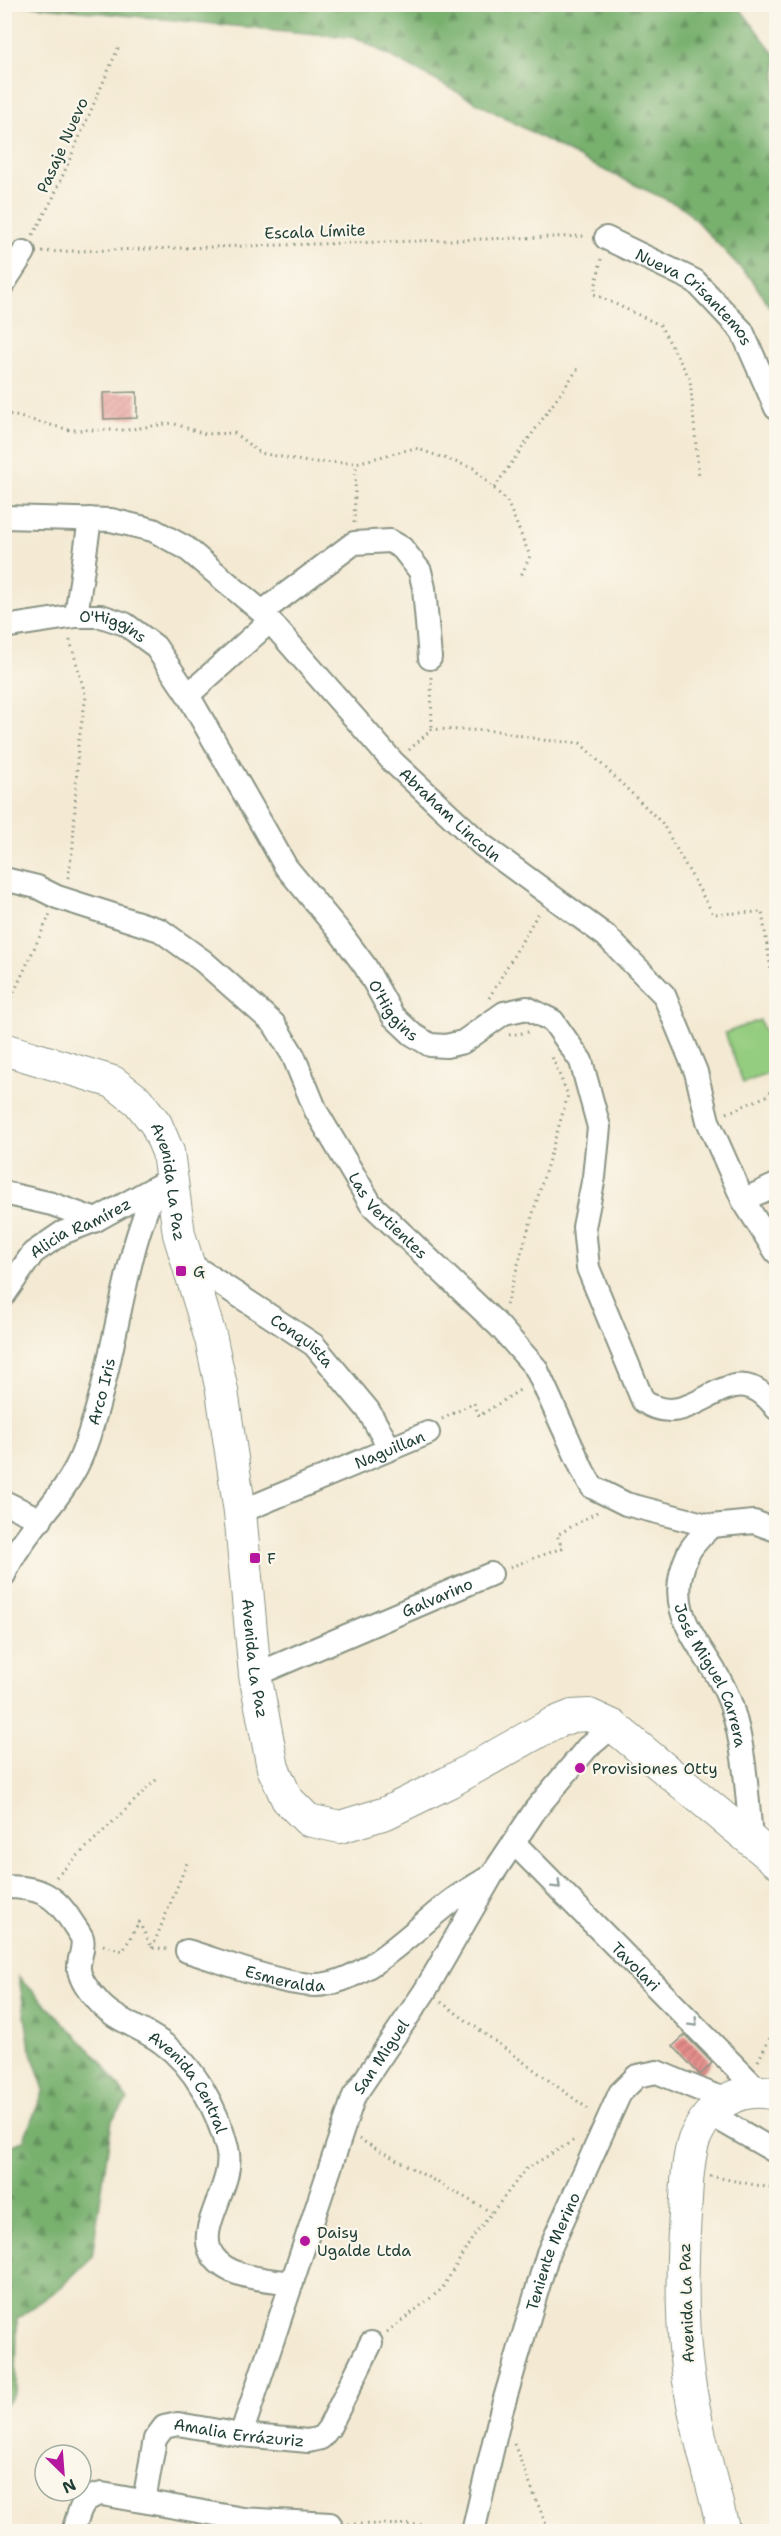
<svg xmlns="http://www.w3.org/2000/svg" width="781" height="2536" font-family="'Shantell Sans',sans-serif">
  <defs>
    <pattern id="forest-firs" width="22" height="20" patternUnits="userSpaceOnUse" patternTransform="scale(1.5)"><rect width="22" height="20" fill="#78b06e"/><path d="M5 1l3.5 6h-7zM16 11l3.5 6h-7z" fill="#62905b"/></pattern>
    <pattern id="building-hatch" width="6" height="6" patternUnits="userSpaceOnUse" patternTransform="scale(1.5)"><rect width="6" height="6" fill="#e48b89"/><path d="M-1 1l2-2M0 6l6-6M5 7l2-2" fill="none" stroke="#b87371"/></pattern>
  </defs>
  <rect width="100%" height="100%" fill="#fbf7ec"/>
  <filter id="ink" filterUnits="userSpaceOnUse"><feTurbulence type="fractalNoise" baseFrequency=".0167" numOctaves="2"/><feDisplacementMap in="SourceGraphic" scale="12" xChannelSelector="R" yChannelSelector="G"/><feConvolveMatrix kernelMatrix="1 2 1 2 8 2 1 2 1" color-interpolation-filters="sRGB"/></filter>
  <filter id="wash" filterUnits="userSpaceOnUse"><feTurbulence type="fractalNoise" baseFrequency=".008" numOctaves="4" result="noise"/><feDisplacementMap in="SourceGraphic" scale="24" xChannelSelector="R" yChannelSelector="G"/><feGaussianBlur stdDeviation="1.35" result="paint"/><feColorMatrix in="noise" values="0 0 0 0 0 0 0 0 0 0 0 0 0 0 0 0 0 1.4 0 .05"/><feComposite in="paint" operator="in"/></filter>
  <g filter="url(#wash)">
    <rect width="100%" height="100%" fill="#f4ead4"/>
    <path fill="url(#forest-firs)" stroke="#4c7651" stroke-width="1.5" d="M22,5h712l7,5 35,46v261l-23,-36 -69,-73 -101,-48 -226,-122z
      M19,1977l82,84 27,39 -16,20 -20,137 -32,31 -43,31 -1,71 -11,16v-258l18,-7 21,-51 -14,-42z"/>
    <path fill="#95cd80" stroke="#5a855a" stroke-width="1.5" d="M760,1020l16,44v7l-33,12 -18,-50z"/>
    <g id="blocks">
      <path fill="url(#building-hatch)" d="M137,392v26l-33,1 -1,-26z
        M685,2035l27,28 -12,12 -27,-29z"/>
    </g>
  </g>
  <g filter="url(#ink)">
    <use href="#blocks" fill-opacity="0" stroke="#8a9484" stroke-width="1.5"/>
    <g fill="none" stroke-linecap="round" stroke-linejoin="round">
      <defs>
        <g id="street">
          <path id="s1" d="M606,238l89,43 47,50 34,77"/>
          <path d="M4,283l20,-31"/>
          <path id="s2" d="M4,517l107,3 42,10 33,18 76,64 131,150 89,83 124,91 58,59 32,77 12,49 35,79 33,52"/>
          <path d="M262,612l92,-69 36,-2 12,7 18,23 4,17 6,70"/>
          <path d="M76,616l14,-97"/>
          <path id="s3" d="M4,627l72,-11h25l24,8 30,22 33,49 98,172 53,64 26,35 28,50 19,18 18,11 16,1 17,-4 41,-29 23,-5 26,13 28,40 18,66 -5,50 -10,50 4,41 55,133c53,37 86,-56 133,7"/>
          <path d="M188,695l81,-73"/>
          <path id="s4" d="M4,879l33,8 20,10 103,33 43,31 71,63 19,31 23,56 55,93 128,122 37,42 47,103 9,16 34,17 85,22 43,-4 22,8"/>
          <path d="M4,1193l48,11 44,16"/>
          <path d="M743,1200l33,-15"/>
          <path id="s5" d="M186,1261l128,84 54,65 22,39"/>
          <path id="s6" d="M4,1295l29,-42 29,-20 34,-13 65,-36"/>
          <path d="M4,1502l37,18"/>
          <path id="s7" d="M240,1512l188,-79"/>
          <path id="s8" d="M711,1526c-7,8 -19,18 -23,28 -30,65 24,95 43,151 14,42 16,89 20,133"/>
          <path id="s9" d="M4,1575c18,-43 63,-79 79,-123 24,-64 33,-133 50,-199 5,-22 14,-43 21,-65"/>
          <path id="s10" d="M255,1675l236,-101"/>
          <path id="s11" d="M515,1844l243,246"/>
          <path id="s12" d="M4,1887c34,0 50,6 68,35 3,5 8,11 10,16 3,10 -4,21 -3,31 1,11 11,24 18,31 16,20 44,27 64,42 34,24 56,67 66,106 10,37 -34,79 -14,108 16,23 54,23 79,27"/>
          <path id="s13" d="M187,1951c34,10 95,34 128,34 51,-1 99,-57 139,-86 11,-8 23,-14 35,-22"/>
          <path d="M710,2114l66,38"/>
          <path id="s14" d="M241,2435l113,-339 71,-105 67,-116 44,-66 51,-61 26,-22"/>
          <path id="s15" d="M144,2501l11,-62 9,-12 14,-3 63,11 67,6 13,-3 8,-10 42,-85"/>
          <path d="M73,2532c6,-19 7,-35 29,-38l141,25 87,5"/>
          <path id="s16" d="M473,2532l28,-120 47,-159 72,-160 17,-17 20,-4 68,28"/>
        </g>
        <g id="secondary">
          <path id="s17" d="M4,1049l109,33 25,19 18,23 12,28 11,82 32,105 11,52 18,121 15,163 18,93 14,31 21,21 32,7 46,-14 63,-31 103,-58 20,-8 17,-1 24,11 163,135"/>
          <path d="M724,2532c-13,-54 -30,-110 -37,-165 -7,-56 -5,-113 -1,-168 1,-19 2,-41 8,-59 15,-36 45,-55 82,-46"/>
        </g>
      </defs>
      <use href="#street" stroke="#8a9484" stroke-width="26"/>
      <use href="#secondary" stroke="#8a9484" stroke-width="34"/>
      <path stroke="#8a9484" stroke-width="3" stroke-dasharray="1.5 4.5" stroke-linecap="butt" d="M33,235l20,-37 66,-152
        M42,252l545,-16
        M601,259l-7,35 66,31 30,54 9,99
        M4,413l66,17h56l46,-7 33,11 29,-1 26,20 48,9 48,1 59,-15 58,20 34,33 23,55 -10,22
        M494,488l85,-121
        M354,523l2,-60
        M431,677l1,52
        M409,750l23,-21 67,2 43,9 38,3 82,80 51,91 49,-2 14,91
        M68,878l5,-32 5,-101 8,-48 -17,-60
        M489,998l51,-88
        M4,1014l46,-100
        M509,1035l20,-3
        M727,1113l42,-18 7,-14
        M506,1305l62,-210 -16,-38
        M442,1419l32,-16 5,13 44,-28
        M510,1567l52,-19 -5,-13 40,-23
        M56,1877l102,-99
        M103,1945l20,6 16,-29 13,26 16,1
        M152,1948l35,-85
        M441,2002l150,109
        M758,2061l18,-35
        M359,2139l132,73
        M710,2176l66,13
        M387,2332l55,-43 31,-52 53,-68 50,-30
        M514,2444l35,88
        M348,2524l107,1"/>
      <use href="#street" stroke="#fff" stroke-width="22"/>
      <use href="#secondary" stroke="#fff" stroke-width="32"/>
    </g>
    <defs><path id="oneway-chevron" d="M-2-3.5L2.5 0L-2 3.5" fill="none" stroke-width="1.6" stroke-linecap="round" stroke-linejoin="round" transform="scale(1.5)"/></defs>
    <g stroke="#8f9e9a">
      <use href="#oneway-chevron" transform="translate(557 1885) rotate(45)"/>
      <use href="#oneway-chevron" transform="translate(694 2023) rotate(45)"/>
    </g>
  </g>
  <g fill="#b5179e" stroke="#fbf7ec" stroke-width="2">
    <rect x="175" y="1265" width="12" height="12" rx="3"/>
    <rect x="249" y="1552" width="12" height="12" rx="3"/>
    <circle cx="580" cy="1768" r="6"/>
    <circle cx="305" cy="2241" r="6"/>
  </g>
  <g text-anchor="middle" stroke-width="4.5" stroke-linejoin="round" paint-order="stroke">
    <g font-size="16" fill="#1f3d34" stroke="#fbf7ec">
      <text transform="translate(62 145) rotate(-66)" y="6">Pasaje Nuevo</text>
      <text transform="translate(315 231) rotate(-2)" y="6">Escala Límite</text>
      <text dy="6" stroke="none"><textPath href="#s1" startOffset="108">Nueva Crisantemos</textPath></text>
      <text dy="6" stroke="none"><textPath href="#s3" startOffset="112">O'Higgins</textPath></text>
      <text dy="6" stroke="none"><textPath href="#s2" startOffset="564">Abraham Lincoln</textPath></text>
      <text dy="6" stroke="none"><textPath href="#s3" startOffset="597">O'Higgins</textPath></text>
      <text dy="6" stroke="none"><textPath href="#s17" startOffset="234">Avenida La Paz</textPath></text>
      <text dy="6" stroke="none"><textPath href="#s4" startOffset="537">Las Vertientes</textPath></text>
      <text dy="6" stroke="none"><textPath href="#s6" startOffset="105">Alicia Ramírez</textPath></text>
      <text dy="6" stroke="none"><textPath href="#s5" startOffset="141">Conquista</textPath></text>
      <text dy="6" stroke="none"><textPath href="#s9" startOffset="210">Arco Iris</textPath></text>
      <text dy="6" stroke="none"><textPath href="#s7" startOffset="162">Naguillan</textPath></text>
      <text dy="6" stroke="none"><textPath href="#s10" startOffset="198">Galvarino</textPath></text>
      <text dy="6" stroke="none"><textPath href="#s17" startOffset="720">Avenida La Paz</textPath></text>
      <text dy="6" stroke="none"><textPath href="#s8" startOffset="166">José Miguel Carrera</textPath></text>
      <text dy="6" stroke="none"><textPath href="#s11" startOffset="172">Tavolari</textPath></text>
      <text dy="6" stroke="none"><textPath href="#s13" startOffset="102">Esmeralda</textPath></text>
      <text dy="6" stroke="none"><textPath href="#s14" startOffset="405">San Miguel</textPath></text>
      <text dy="6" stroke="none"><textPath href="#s12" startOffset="294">Avenida Central</textPath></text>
      <text dy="6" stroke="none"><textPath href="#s16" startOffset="292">Teniente Merino</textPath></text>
      <text transform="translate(686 2303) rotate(-92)" y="6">Avenida La Paz</text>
      <text dy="6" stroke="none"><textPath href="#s15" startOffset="154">Amalia Errázuriz</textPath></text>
    </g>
    <g font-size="16" fill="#1f3d34" stroke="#fbf7ec" text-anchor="start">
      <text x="193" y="1277">G</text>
      <text x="267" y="1564">F</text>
      <text x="592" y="1774">Provisiones Otty</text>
      <text x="317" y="2238">Daisy<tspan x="317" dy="18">Ugalde Ltda</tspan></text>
    </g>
  </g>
  <rect width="781" height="2536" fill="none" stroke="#fbf7ec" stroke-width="24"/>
  <g transform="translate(63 2473) rotate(155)"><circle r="28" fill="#fbf7ec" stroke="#a3ada2" stroke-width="1.5"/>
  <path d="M0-4.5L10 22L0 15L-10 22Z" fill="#b5179e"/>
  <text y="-9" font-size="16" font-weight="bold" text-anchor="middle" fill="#1f3d34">N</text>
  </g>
</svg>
